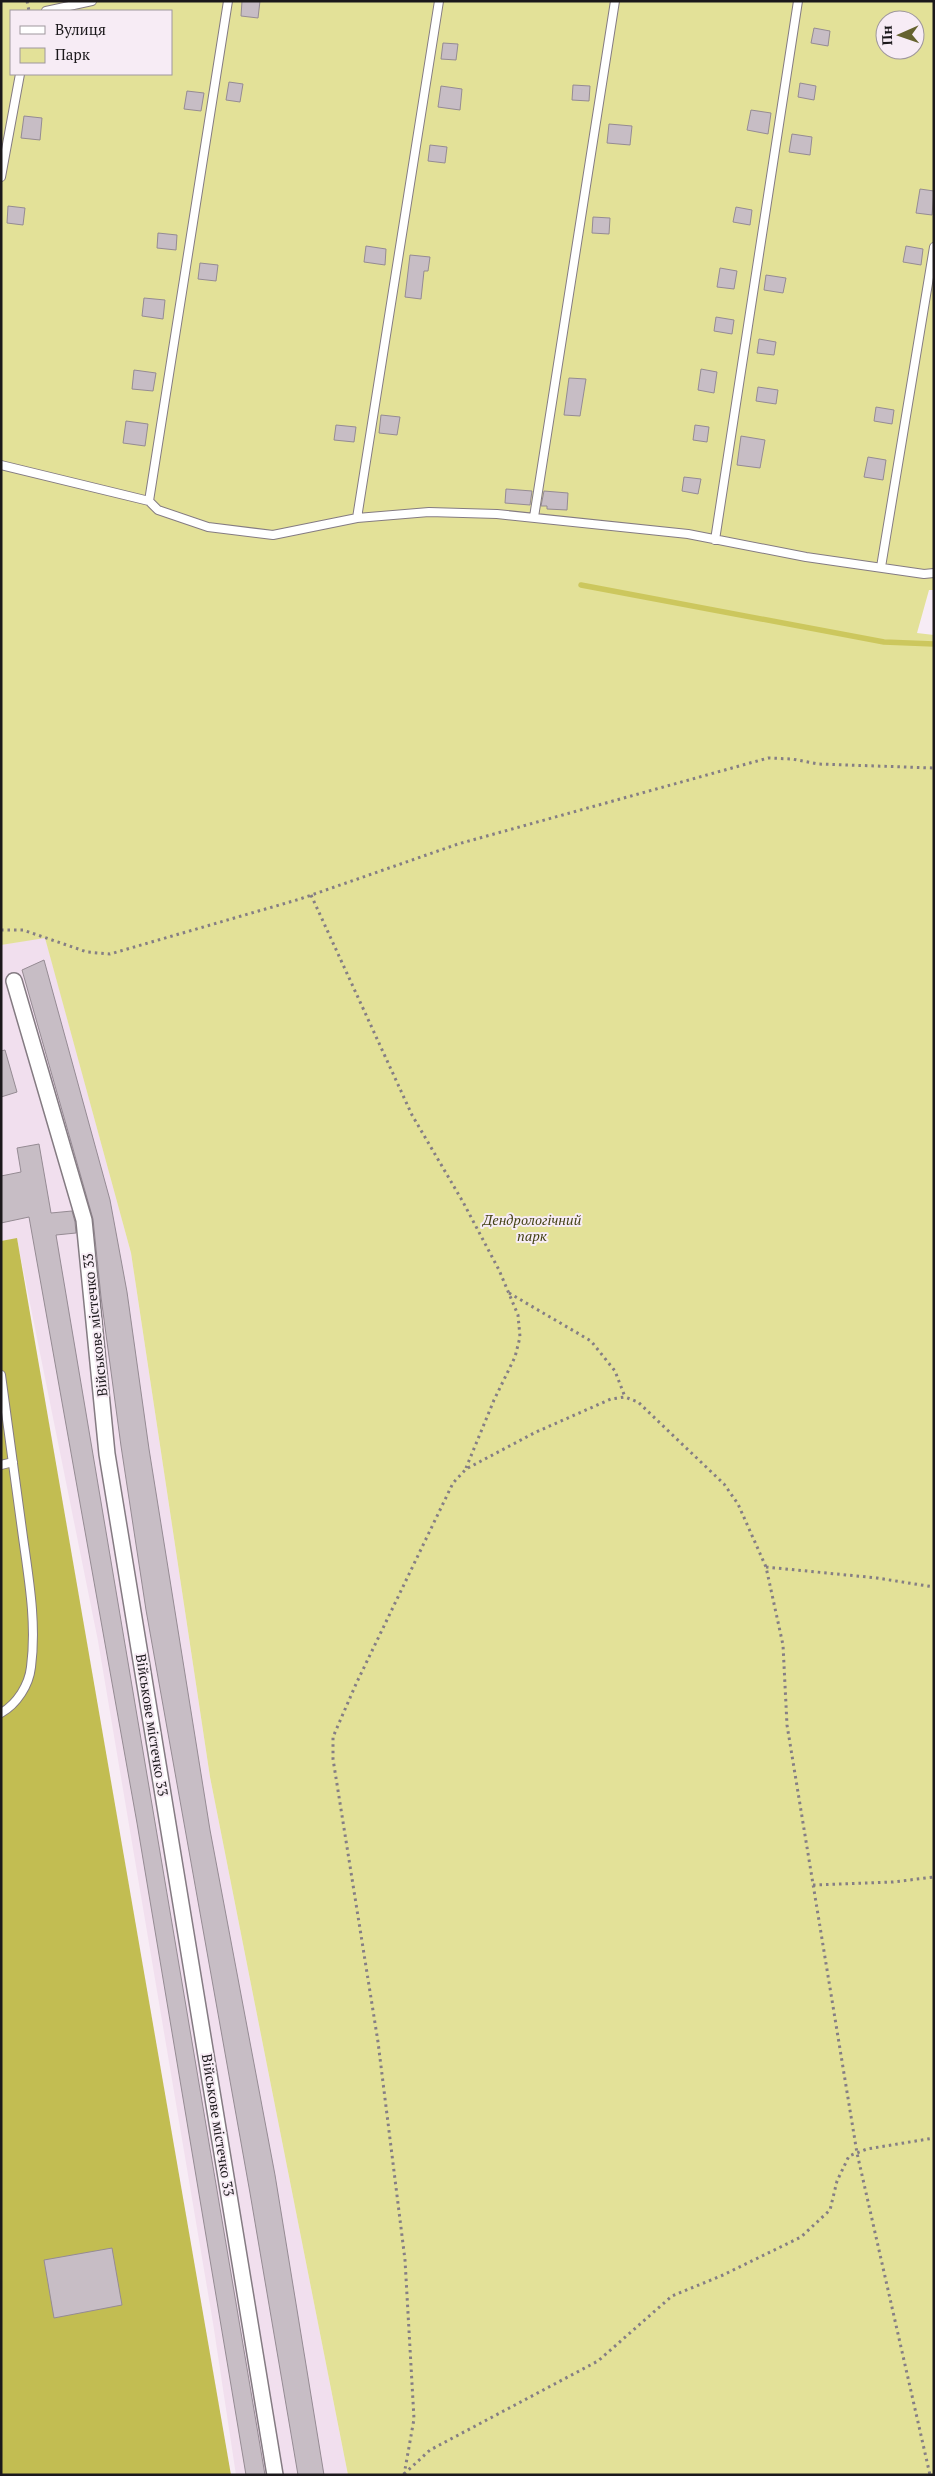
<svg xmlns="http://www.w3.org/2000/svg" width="935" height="2476" font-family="'PT Serif',serif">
  <rect width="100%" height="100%" fill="#f7ecf5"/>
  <path fill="#f1dfee" d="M45,937l86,316 79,524 138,698h-112l-23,-152 -115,-682 -81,-402 -16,2v-296z"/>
  <path fill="#e3e198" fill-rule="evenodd" d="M1,1h933v589h-5l-12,43 17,2v1840h-586l-138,-698 -79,-524 -86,-315 -44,7zM11,11h160v63h-160zM885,20h30v30h-30z"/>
  <path fill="#c2bd52" d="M17,1238l214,1237h-230v-1234z"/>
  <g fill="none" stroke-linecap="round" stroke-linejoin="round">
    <path stroke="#ccc75d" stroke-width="5.5" d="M581,585l303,57 50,2"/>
  </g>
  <path fill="#c7bdc5" stroke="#958b93" d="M242,1h18l-2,17 -17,-2z
    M814,28l16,3 -2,15 -17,-3z
    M443,43l15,1 -2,16 -15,-1z
    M229,82l14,2 -3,18 -14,-2z
    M800,83l16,3 -2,14 -16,-3z
    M573,85l17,1 -1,15 -17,-1z
    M441,86l21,3 -2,21 -22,-3z
    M187,91l17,2 -3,18 -17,-2z
    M751,110l20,3 -3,21 -21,-4z
    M24,116l18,2 -2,22 -19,-2z
    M609,124l23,2 -2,19 -23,-2z
    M792,134l20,3 -2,18 -21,-3z
    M430,145l17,2 -2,16 -17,-2z
    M920,189l14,2 -2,24 -16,-2z
    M8,206l17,2 -2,17 -16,-2z
    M736,207l16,3 -2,15 -17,-3z
    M593,217l17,1 -1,16 -17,-1z
    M158,233l19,2 -1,15 -19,-2z
    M366,246l20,3 -1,16 -21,-3z
    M906,246l17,3 -2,16 -18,-3z
    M410,255l20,2 -2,14h-4l-3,28 -16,-2z
    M200,263l18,2 -2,16 -18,-2z
    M720,268l17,3 -3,18 -17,-2z
    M766,275l20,3 -3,15 -19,-3z
    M144,298l21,2 -2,19 -21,-3z
    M716,317l18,3 -2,14 -18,-3z
    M759,339l17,3 -2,13 -17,-2z
    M701,369l16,3 -3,21 -16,-3z
    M134,370l22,3 -3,18 -21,-2z
    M569,378l17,1 -6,37 -16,-1z
    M758,387l20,3 -2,14 -20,-3z
    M876,407l18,3 -2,14 -18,-3z
    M381,415l19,2 -3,18 -18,-2z
    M126,421l22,3 -3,22 -22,-3z
    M336,425l20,2 -2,15 -20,-2z
    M695,425l14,2 -2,15 -14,-2z
    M741,436l24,4 -5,28 -23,-3z
    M868,457l18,3 -3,20 -19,-3z
    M684,477l17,2 -3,15 -16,-3z
    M506,489l26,2 -2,14 -25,-2z
    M544,491l24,2 -1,17 -20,-1v-3h-6z
    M44,960l66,240 17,92 22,157 61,381 65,345 49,300h-26l-48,-282 -104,-583 -25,-164 -20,-149 -8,-78 -71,-249z
    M5,1050l12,42 -16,5v-46z
    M39,1144l12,69 21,-2 3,11 1,11 -20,2 209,1240h-19l-109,-652 -108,-606 -28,6v-47l20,-4 -4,-24z
    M112,2248l10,57 -68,13 -10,-58z"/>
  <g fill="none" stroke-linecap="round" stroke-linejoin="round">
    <defs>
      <path id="lane" d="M46,11l46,-10
        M1,177l19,-103
        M1,465l148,36 9,9 50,17 65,8 84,-17 72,-6 68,2 191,20 118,23 118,17 10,-1
        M149,501l79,-500
        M534,517l81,-516
        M357,518l82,-517
        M715,540l83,-539
        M881,567l53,-320
        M1,1375c7,51 14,103 21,155 6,45 15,91 9,137 -2,18 -14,37 -30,46
        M1,1465l12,-3"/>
      <path id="street" d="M14,981l70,239 23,234 168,1021"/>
    </defs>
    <use href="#lane" stroke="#847b82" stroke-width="10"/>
    <use href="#street" stroke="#847b82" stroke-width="18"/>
    <path stroke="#857e84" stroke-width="3" stroke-dasharray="2.5 4" stroke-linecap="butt" d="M27,1l2,10
      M311,895l101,220 51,87 36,68 19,45 2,22 -5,20 -21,43 -28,68
      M1,930h22l64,22 23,2 190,-55 158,-55 310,-86 24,1 26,5 116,4
      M509,1293l82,48 24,30 10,26
      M766,1567l111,11 57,9
      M813,1885l80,-3 41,-5
      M404,2474l26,-24 168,-89 74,-65 51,-21 78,-38 29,-27 7,-29 12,-25 18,-7 67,-11
      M404,2475l10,-56 -9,-159 -27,-218 -45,-283v-22l23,-53 97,-201 13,-14 70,-37 75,-33 14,-2 13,5 86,82 14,20 28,63 17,78 4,80 70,428 73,322"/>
    <use href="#lane" stroke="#fff" stroke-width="8"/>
    <use href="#street" stroke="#fff" stroke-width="15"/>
  </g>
  <g text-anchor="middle" stroke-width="4" stroke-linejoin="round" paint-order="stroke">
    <g font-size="14" font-style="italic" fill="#434114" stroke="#f7ecf5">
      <text x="532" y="1225">Дендрологічний<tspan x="532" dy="16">парк</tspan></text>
    </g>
    <g font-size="14" fill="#1b181b" stroke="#f7ecf5">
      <text transform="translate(95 1325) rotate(-96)" y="5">Військове містечко 33</text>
      <text transform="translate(152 1725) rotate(81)" y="5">Військове містечко 33</text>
      <text transform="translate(218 2125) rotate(81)" y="5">Військове містечко 33</text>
    </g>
  </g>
  <rect width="935" height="2476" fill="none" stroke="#1b181b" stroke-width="5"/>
  <rect x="10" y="10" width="162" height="65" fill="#f7ecf5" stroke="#9f979e"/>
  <rect x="20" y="26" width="25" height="8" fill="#ffffff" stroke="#9f979e"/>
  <text x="55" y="35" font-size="15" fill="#1b181b">Вулиця</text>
  <rect x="20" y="48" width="25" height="15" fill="#e3e198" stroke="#9f979e"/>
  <text x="55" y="60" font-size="15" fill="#1b181b">Парк</text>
  <g transform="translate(900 35) rotate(268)"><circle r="24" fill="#f7ecf5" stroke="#9f979e"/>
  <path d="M0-4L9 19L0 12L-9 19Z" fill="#65622f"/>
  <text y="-8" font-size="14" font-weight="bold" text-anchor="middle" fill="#1b181b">Пн</text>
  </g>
</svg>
